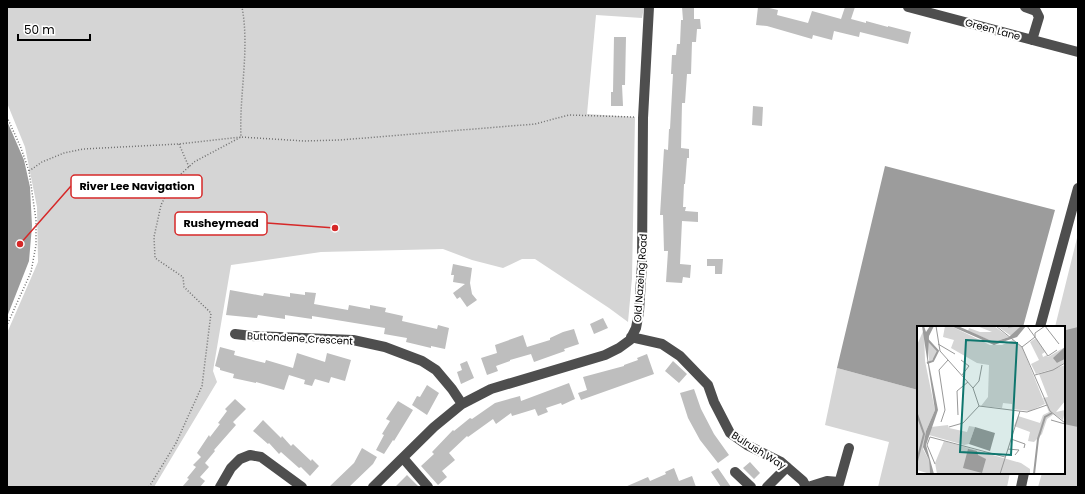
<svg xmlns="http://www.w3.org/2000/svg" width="1085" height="494" font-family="Poppins,sans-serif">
  <rect width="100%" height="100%" fill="#fff"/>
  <path fill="#d5d5d5" d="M7,7h637l-2,11 -46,-3 -9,99 48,3 -3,161 -4,44 -19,-14 -74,-49h-13l-19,9 -31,-8 -29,-11 -122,3 -90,13 -18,106 4,11 -63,105h-147v-154l31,-71 -1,-55 -12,-60 -18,-44z
    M1078,234v253h-40l4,-14h22v-146h-9z
    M837,368l81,22v83h92l-3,14h-129l11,-45 -64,-17z"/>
  <path fill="#9c9c9c" d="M7,121l17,39 6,27 2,39 -3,35 -22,56z
    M885,166l170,44 -32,117h-105v63l-81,-22z
    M1078,327v100l-14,-3v-84l2,-10z"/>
  <path fill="#bebebe" d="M682,7h12v12h6l1,10h-4l-1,13h-4l-1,32h-4l-2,29h-3l-1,45 8,1v9h-2l-2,26h-1l-1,23h3l-1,4 13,1v10l-16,-1 -2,43 11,1 -1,13 -7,-1 -1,6 -16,-1 2,-31h-4l-1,-36h-3l4,-66 4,1 1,-21h1l3,-55h-2l1,-19h4l1,-11h3l1,-24h2z
    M758,7h7l13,3 -1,5 31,8 4,-12 29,8 4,-12h10l-4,12 15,4v-2l22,6v-1l23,6 -3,12 -48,-12 -1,5 -25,-6 -2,9 -19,-5 -1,4 -45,-13 -11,-1z
    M614,37h12l-1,48h-3l1,21h-12v-14h2z
    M753,106l10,1 -1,19 -10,-1z
    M707,259h16l-1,15h-7v-8h-8z
    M453,264l19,4 -2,15 2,11 5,6 -10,7 -7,-10 -3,2 -4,-6 12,-9 -12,-2 1,-7h-3z
    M230,290l33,6 1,-3 26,4v-4l15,2v-3l11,1 -2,11 34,6 1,-5 21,4v-4l16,3 -1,4 18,4 -1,5 35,8 1,-4 11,3 -4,21 -14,-3v2l-25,-6 1,-4 -23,-4 1,-6 -73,-12v3l-27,-4v4l-27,-4 -1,3 -31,-3z
    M603,318l5,10 -14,6 -4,-10z
    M574,329l5,15 -15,5 1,2 -31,11 -3,-8 -21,6v1l-14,5 2,5 -11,4 -6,-17 16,-5 -2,-8 28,-10 4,12 23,-7v-2l13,-6z
    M220,347l15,4 -1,4 31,8 1,-3 27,8 4,-15 28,9 2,-9 24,7 -6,21 -14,-4 -2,6 -14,-4 -3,7 -8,-2 1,-4 -16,-5 -5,15 -28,-8v1l-23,-5 1,-4 -14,-4v-2l-5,-2z
    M647,354l7,20 -73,26 -3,-7 9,-3 -4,-13 41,-11v-1l14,-5 -1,-2z
    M467,361l7,17 -13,6 -4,-12 5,-2 -2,-6z
    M673,361l14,13 -8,9 -14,-12z
    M569,383l6,16 -13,6 -1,-2 -15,5 2,4 -10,4 -3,-7 -23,7 -1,-3 -15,11 -3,-5 -25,18 -1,-1 -18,17 6,7 -13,11 5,6 -9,8 -17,-19 13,-12 -2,-2 21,-22 1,1 16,-13 2,1 23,-16 25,-7 1,5z
    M427,385l12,8 -12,22 -15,-10 5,-9 3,1z
    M694,389l7,20 13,25 15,21 -11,8 -18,-23 -12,-22 -8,-25z
    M235,399l11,10 -13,13 3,3 -22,25 1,1 -10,12 4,4 -9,10 5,4 -5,6h-18l7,-8 -2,-1 9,-11 -3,-2 8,-8 -4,-4 12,-18 1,2 10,-13 -2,-1 9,-12 -2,-2z
    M398,401l15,9 -19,31 -1,-1 -9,14 -8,-4 8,-15 -2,-1 8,-13 -4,-2z
    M263,420l18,18 1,-2 9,10 2,-2 18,17 1,-2 7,7 -9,10 -9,-9 -2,1 -18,-16 -2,2 -10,-11 -1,1 -15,-13z
    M362,448l15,9 -4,7 -24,23h-20l25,-24z
    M750,462l10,11 -6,6 -11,-11z
    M674,468l5,13 13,-5 4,11h-71l23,-10 2,4 16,-7 -1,-2z
    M718,468l13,19h-10l-10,-15z
    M407,475l12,12h-24z"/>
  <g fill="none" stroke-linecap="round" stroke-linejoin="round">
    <path stroke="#707070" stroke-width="1.5" stroke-dasharray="1 2" stroke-linecap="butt" d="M7,117l14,31 8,23 7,49v25l-5,27 -24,53
      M179,144l10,23
      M29,171l13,-9 22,-9 19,-4 96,-5 62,-7c-2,-43 9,-87 1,-130
      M149,487l27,-44 26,-57 9,-73 -27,-26 -1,-10 -28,-19 -1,-21 7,-32 7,-14 12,-16 14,-13 47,-25 63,4 36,-1 195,-16 34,-9 65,2"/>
    <path stroke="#4e4e4e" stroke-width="10" d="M908,7l170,45
      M1025,7l11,4 3,6 -7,23
      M1040,327l38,-139
      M235,334l17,2 101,4 32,7 37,14 14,9 16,19 10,15
      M631,337l31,7 18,12 28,29 6,17 16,31 17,12 34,17 22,19 3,6
      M403,458l25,29
      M735,472l16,15
      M220,487l11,-19 9,-9 10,-4 11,2 41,30
      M373,487l61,-60 28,-23 29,-15 114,-34 14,-7 11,-8 6,-12 3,-16 3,-48 1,-146 6,-111
      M767,487l20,-20
      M808,487l19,-6 12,1
      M838,487l11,-39
      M1021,487l3,-14"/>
  </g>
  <g text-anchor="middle" stroke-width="4" stroke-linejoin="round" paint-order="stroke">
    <g font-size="10" fill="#000" stroke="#fff">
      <text transform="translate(993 29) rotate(15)" y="4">Green Lane</text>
      <text transform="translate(640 278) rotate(-86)" y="4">Old Nazeing Road</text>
      <text transform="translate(300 338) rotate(3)" y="4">Buttondene Crescent</text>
      <text transform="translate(759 450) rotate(32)" y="4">Bulrush Way</text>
    </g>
  </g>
  <g transform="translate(917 326)">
    <rect width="148" height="148" fill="#fff"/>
    <path d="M28,0l8,1 37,18h12l11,-5 9,7 23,57 -15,7 -18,-2v-5l-9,-1 -1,5 -21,-2 7,-9 1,-32 -12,-2 -26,-15 3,-8 -11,-3zM60,0h17l15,11 -15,5 -26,-11 1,-3 11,4h12zM80,0h24l-10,10zM7,3l1,32 10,49 -9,21 -3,18 6,11 1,14 -13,-4v-125zM119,12l9,14 -3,2 1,3 4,-2 1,2 17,-10 -8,16 8,-4v3l-8,6 -21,6 -5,-10 8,-4 -9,-18zM11,15l9,10 -1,6 -7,5zM148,39v36l-9,11 9,-2 -2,10 -9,-6 -7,5 -5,15 -8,8 -6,-1 2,-9 -16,-6 4,-10 22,7 3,-8 6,-3 -6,-14 5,-1 -9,-23zM31,99l1,3 18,4 2,-6 6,1 -6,17 -5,1 -35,-10 2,-8zM27,115l77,22 9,6v5h-93l-2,-11z" fill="#d5d5d5"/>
    <path d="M5,0h2l2,6 4,-6h4l-5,10 -1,23 10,51 -12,35 8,29h-4l-1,-14 -6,-13 3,-16 9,-21zM34,0h7l36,16 15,-5 12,-11h5l-9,11 -23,8zM148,21v12l-8,4 -4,-5zM58,101l20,6 -5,18 -21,-7zM51,123l9,2 1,4 8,4 -4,14 -19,-5z" fill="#9c9c9c"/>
    <path fill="none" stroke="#9c9c9c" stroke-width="2" d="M10,13l11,12 -5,10 -6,2M0,88l7,20 -7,27M117,148l4,-35 7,-22 7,-4"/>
    <path fill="none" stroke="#999" stroke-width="1" d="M19,0l4,25 33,37 6,18 48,6 20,-7M79,0l26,21 28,64 15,12M128,0l14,18M91,1l12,-1M118,11l13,19 9,-6M118,11v-4l10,-7M21,18l17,10M105,21l13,-10 -8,-11M44,34l8,6 -7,9M118,49l18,-5 12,-7M56,62l6,-7 3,-16M41,89l-1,-24 11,-9M134,94l14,4M24,96l4,-12 -6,-40 9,-10M32,101l14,-4 16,-17M94,113l14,5 -1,4M91,123l11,1 -4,5M18,138l-8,-19 3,-8 75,20M83,148l20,-63"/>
    <path fill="#0f766e" fill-opacity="0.15" stroke="#0f766e" stroke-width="2" d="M49,14l51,3 -6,112 -51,-3z"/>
    <rect width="148" height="148" fill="none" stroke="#000" stroke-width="2"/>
  </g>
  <path fill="none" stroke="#d62828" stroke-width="1.5" d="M20 244L71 186M335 228L267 223"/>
  <g fill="#d62828" stroke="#fff" stroke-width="1.5">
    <circle cx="20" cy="244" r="4"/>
    <circle cx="335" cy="228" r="4"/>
  </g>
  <g fill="#fff" stroke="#d62828" stroke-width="1.5">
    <rect x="71" y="175" width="131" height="23" rx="4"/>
    <rect x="175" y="212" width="92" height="23" rx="4"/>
  </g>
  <g font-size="11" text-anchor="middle" font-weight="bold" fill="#000">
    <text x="137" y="190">River Lee Navigation</text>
    <text x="221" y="227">Rusheymead</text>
  </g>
  <rect width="1085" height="494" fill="none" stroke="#000000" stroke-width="16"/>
  <path d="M18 34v6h72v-6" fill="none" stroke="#000000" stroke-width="2"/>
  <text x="24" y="34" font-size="12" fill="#000000" stroke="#ffffff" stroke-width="3" paint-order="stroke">50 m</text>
</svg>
